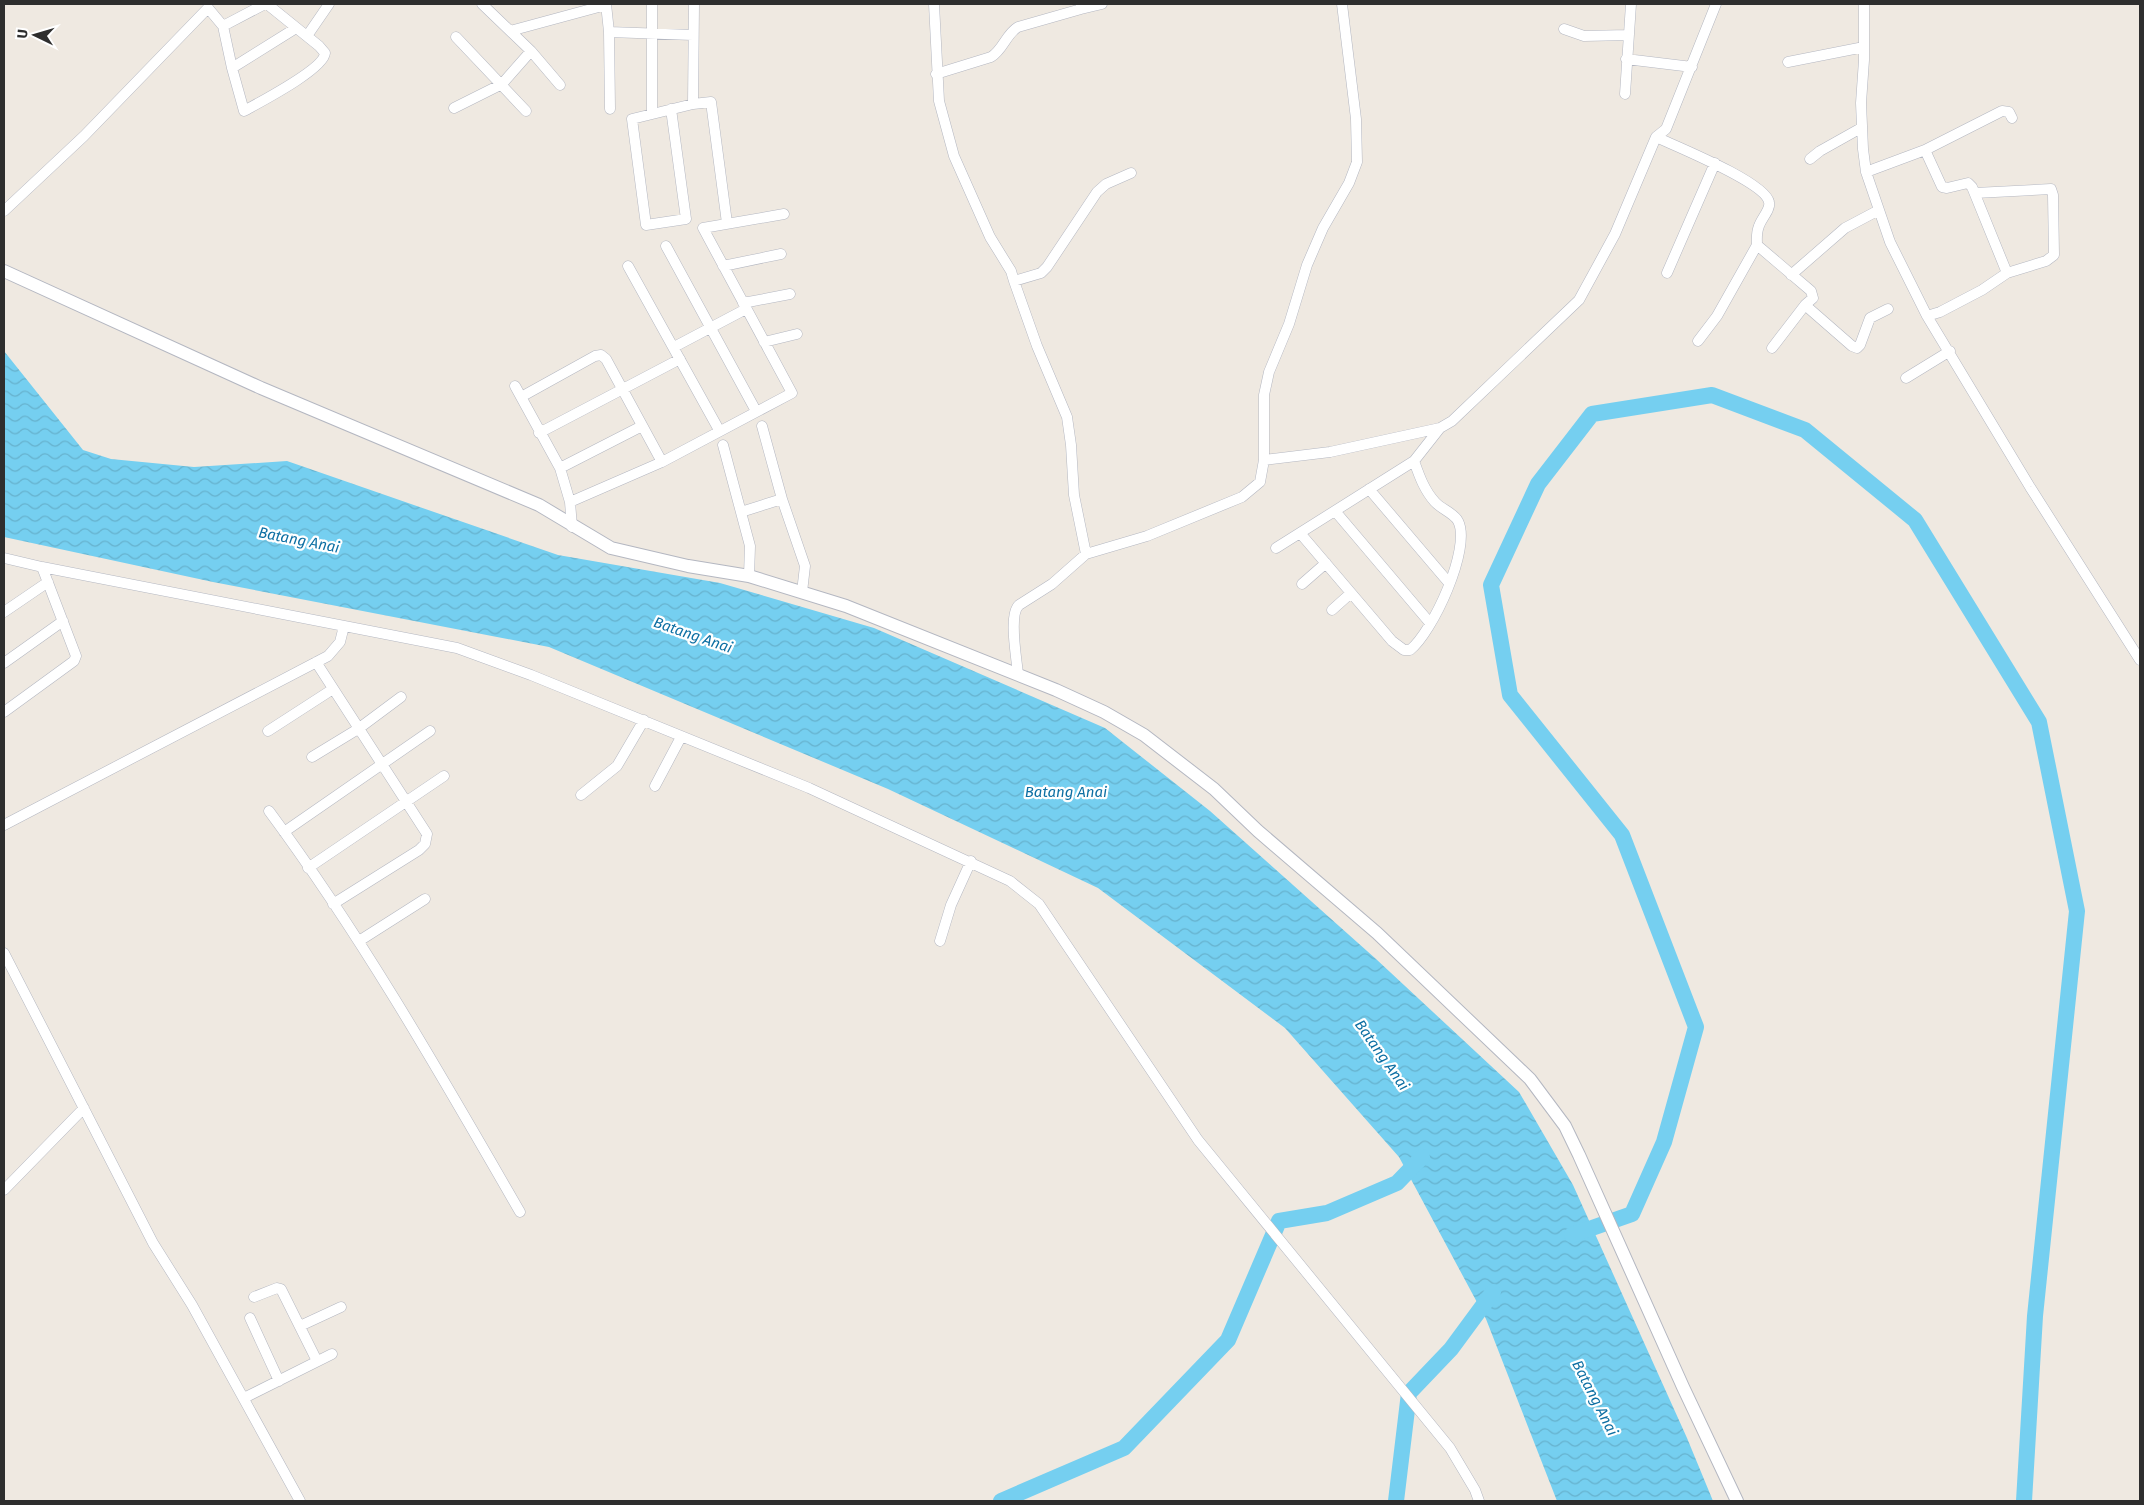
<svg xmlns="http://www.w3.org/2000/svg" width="2144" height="1505" font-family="'Fira Sans',sans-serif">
  <defs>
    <pattern id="water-waves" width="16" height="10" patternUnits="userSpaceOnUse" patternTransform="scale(1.25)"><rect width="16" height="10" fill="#75cff0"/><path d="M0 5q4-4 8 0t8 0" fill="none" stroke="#66b2ce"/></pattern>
  </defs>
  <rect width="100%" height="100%" fill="#efe9e1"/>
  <path fill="url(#water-waves)" d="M4,351l79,99 28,9 83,8 93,-6 271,94 162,28 154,45 231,100 105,83 166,148 143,133 54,93 114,253 26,63h-156l-71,-182 -87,-162 -114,-129 -187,-140 -210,-99 -339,-142 -336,-65 -209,-45z"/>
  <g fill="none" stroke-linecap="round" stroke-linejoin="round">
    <path stroke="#75cff0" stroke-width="16" d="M1572,1235l60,-21 32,-72 32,-115 -74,-192 -112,-140 -19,-110 47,-101 54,-70 120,-19 93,35 110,90 124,202 38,189 -42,405 -11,185
      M1001,1501l123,-53 104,-108 51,-119 48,-8 70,-30 25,-26
      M1396,1501l13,-108 42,-44 42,-57"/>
    <defs>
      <path id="minor" d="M267,4l52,42 6,7c-1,16 -65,49 -81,58l-12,-43 64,-40
        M482,4l49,47 29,34
        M606,4l3,28 1,77
        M652,4v109
        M934,4l5,97 15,55 36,81 21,34 3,10 27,-8 6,-6 50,-75 9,-8 25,-11
        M1864,4v56l-3,43 2,46 3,23 24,70 37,74 103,171 110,173
        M1081,9l21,-5
        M223,26l9,42
        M1564,29l20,7 44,-1
        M510,31l96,-26
        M609,32l84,3
        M307,36l22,-32
        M456,37l70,74
        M1626,59l66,8
        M1788,62l76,-15
        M936,74l55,-17c12,-7 15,-23 27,-30l63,-18v-5
        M1625,94l6,-90
        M693,104l18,-2 16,121
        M454,108l48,-24 29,-33
        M671,109l15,110 -40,6 -14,-106 61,-15 1,-100
        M1656,137c19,9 109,45 113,65 2,7 -8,17 -10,24 -3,7 -2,13 -2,19l54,46 2,7 -8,7 47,41 5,2 3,-3 10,-27 18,-9
        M1925,150l77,-39 7,1 3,6
        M1810,159l10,-8 41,-23
        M1866,172l59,-22 17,37 5,1 21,-5 4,4 35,86
        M4,211l80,-75 124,-128 15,18 42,-22
        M666,246l90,165
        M628,266l91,164
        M723,266l58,-12
        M1667,273l48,-110
        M1791,275l54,-47 34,-18
        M1014,281l23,65 30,71 4,28 3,50 12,59
        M743,303l47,-9
        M1927,316l13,-4 42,-22 25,-17 39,-12 8,-6 -1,-60 -2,-6 -76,4
        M1698,341l19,-25 40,-71
        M764,342l33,-8
        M674,347l72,-38
        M1772,348l33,-43
        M1906,378l44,-27
        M515,386l45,82 10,34 2,25
        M521,397l74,-41 6,-1 5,4 56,103
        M762,426l20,73
        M539,433l141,-74
        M723,445l27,101 -1,30
        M1264,460l66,-8 110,-24 12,-7 127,-121 36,-66 41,-97 10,-8 50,-125
        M560,468l82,-42
        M1369,489l80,94
        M570,502l92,-40 130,-69 -89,-165 81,-14
        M1335,511l95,112
        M741,512l41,-13 23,67 -3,26
        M1300,533l92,108 12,9h6c22,-17 62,-102 48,-129 -4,-8 -17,-12 -23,-19 -11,-12 -16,-27 -21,-41
        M1276,548l138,-87 26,-33
        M4,558l38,9 415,81 74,27 278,113 201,93 29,23 159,236 252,308 25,42 4,11
        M1302,584l24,-21
        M1332,610l19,-17
        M4,612l44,-30
        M316,662l111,172 -2,10 -6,6 -86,54
        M4,663l59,-42
        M1018,675c-1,-16 -10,-60 1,-70l33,-21 34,-30 61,-18 95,-39 18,-15 4,-22v-65l5,-23 20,-48 18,-59 16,-37 26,-45 8,-21 -1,-43 -14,-115
        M4,712l70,-51 2,-5 -34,-89
        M268,731l65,-42
        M312,757l46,-28 43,-32
        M655,786l26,-49
        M581,795l36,-29 27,-46
        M269,811c94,127 172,264 251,401
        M4,825l324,-169 12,-14 4,-16
        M284,832l146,-101
        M308,868l136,-92
        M359,941l66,-42
        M940,941l11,-36 20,-44
        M4,953l149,290 39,62 108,196
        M4,1190l80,-82
        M254,1297l23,-9 4,1 36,72
        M250,1318l29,63
        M300,1326l41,-19
        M244,1398l88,-44"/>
      <path id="tertiary" d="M4,271l257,117 278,117 72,43 77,18 61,10 97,30 210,84 48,22 40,23 70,54 44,42 119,102 153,146 35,47 14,29 104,232 54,114"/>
    </defs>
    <use href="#minor" stroke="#b4b7c1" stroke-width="11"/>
    <use href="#tertiary" stroke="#b4b7c1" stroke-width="14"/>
    <use href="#minor" stroke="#fff" stroke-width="10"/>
    <use href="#tertiary" stroke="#fff" stroke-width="12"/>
  </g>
  <g text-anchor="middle" stroke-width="4.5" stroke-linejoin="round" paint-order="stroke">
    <g font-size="15" font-style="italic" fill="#0d6fa3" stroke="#fff">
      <text transform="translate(299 540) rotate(11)" y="5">Batang Anai</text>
      <text transform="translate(693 635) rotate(19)" y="5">Batang Anai</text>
      <text x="1066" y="797">Batang Anai</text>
      <text transform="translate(1382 1055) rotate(55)" y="5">Batang Anai</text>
      <text transform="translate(1595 1398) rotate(63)" y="5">Batang Anai</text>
    </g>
  </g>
  <rect width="2144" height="1505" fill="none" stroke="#2e2e2e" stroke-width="10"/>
  <g transform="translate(35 35) rotate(275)" stroke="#ffffff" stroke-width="4" paint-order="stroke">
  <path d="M0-4L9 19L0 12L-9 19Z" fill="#2e2e2e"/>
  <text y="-8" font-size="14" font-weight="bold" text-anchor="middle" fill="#2e2e2e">U</text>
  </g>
</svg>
